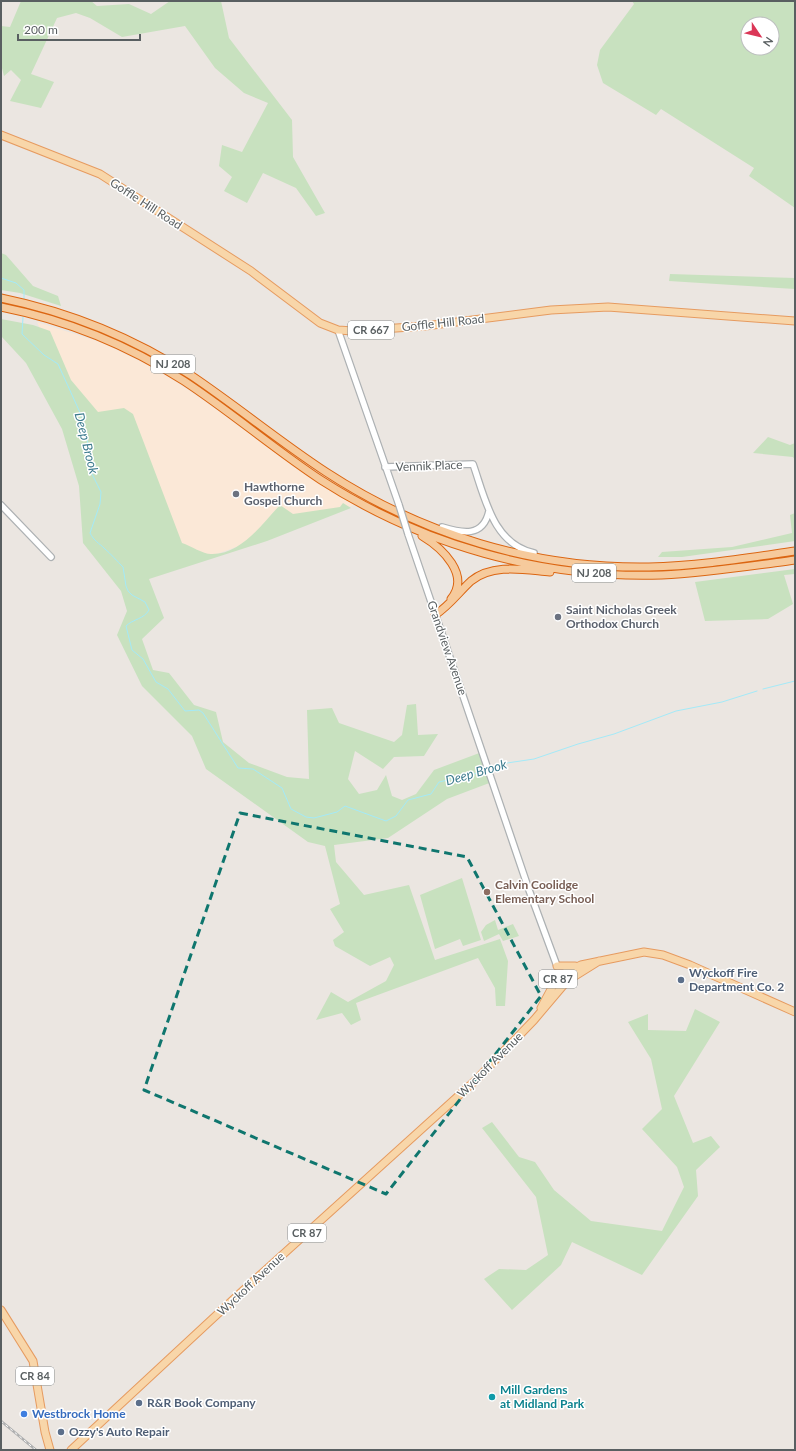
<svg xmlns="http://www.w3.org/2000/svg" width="796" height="1451" font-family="Lato,sans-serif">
  <rect width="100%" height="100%" fill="#ebe6e1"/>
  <path fill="#fbe8d7" d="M37,322l66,21 57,28 42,28 102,74 50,32 -205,73z"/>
  <path fill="#c8e1bf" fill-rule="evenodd" d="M21,1h70l6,5 32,-2 22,10 19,-13h51l8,37 63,82 1,37 32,56 -9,3 -20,-28 -33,-15 -16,30 -23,-12 8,-14 -13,-11 3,-21 20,7 26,-49 -24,-10 -29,-25 -30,-42 -63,11 -32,-19 -14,-5 -19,5 -26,56 23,8 -13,26 -31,-7 11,-21 -10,-10 -7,6 -3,-12v-38l9,1z
    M632,1h163v207l-46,-32 5,-8 -93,-59 -5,6 -53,-32 -6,-18 3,-15 34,-46zM748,24h24v24h-24z
    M1,253l5,2 27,31 25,10 3,10 -41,-13 -19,-3z
    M670,274l125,4v11l-126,-8z
    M1,319l32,6 17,6 21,49 27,32 26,-4 9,6 49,129c9,3 21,11 29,11 30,1 51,-30 69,-49l13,9 47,-7 3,-4 8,5 -84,33 -118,38 15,39 -22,21 11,31 16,3 25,32 22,7 7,30 26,21 38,14 22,2 -2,-69 25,-2 7,15 55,19 8,-7 5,-30 9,-1 2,31 20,-1 -14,22 -30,1 -11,12 -28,-18 -7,28 11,15 18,-4 9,-15 6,21 10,4 14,-6 18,-24 48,-18 10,30 -45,17 -59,39 -54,7 2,17 28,33 45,-10 26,75 65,-21 8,22 -3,45h-9l-1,-18 -17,-30 -122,45 5,17 -10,5 -9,-12 -26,7 15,-28 17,10 38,-21 8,-16 -4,-8 -20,9 -35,-20 -2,-6 11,-8 -14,-23 10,-5 -15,-58 -17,-4 -102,-73 -14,-33 -50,-50 -25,-51 10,-24 -6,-20 -38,-48 -4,-57 -17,-57 -36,-66 -25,-27z
    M768,437l22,8 5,-2v17l-2,-3 -40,-4z
    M795,513v28l-113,16h-24l4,-5 70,-5 60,-14 -2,-18z
    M795,569v5l-11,1 9,29 -25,15 -63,2 -10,-39z
    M462,878l19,62 -18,6 -3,-7 -25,10 -15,-54z
    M495,920l3,10 15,-6 6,12 -16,5 -4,-7 -15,7 -3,-9 5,-7z
    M695,1009l25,13 -46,74 19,47 18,-7 9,11 -24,23 2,26 -56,79 -70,-33 -11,23 -49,45 -28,-31 15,-10 27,1 22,-15 -12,-58 -54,-69 10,-6 27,35 16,5 19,28 37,31 71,10 22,-44 -7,-20 -35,-38 20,-20 -11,-50 -23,-37 20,-8v16l38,1z"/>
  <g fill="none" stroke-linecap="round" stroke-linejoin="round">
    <path stroke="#a4eaf8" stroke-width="1" d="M1,278l15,5 8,7v9
      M23,317l-1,17 22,21 14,9 24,53 10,45v12l9,18 -1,12 -10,29c4,8 9,10 15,16 6,5 12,12 18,18l3,19 2,5 4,4 13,7 4,8c-5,9 -16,9 -23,16l6,24 11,9 13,23 12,7 17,22 14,-1 4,3 35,55 15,1 29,19 9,21 15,8 8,1 23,-6 8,-6 41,15 10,-5 12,-16 23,-6 8,-12 48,-11
      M763,689l32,-8
      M490,770l17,-7 27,-4 44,-15 36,-10 62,-23 46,-9 35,-11"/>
    <defs>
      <path id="tertiary" d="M338,330l61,175
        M385,467l88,-3c12,34 20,80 61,89
        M1,505l50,52
        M442,527c20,6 41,11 47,-16
        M408,534l121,356 28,76"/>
      <path id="primary" d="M1,135l99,39 151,97 69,52 18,7 15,1 72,-5 126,-16 57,-3 187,14
        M557,966h18
        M541,1008l15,-28 7,-6 18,-9 63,-13 19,3 27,10 105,47
        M1,1310l32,51 12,71 5,18
        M71,1450l166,-154 240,-217 57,-59 33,-39 32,-20"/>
      <path id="trunk" d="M1,298c68,14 133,40 191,78 46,31 88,66 134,96 95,62 208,97 323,95 49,-1 97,-9 146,-16
        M1,307c65,13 127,38 183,74 47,31 90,68 137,99 101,65 221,99 341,95 44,-2 89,-9 133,-15
        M422,536c20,12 49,39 29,63
        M435,615c14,-9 24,-23 36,-34 22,-18 54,-11 79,-9"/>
    </defs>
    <use href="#tertiary" stroke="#adb1b3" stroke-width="8"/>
    <use href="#primary" stroke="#e69b60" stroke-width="9"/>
    <use href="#trunk" stroke="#db6511" stroke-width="9"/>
    <use href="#tertiary" stroke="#fff" stroke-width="5.5"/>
    <use href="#primary" stroke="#f8d6a9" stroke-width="7"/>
    <use href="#trunk" stroke="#f6ca9c" stroke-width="7"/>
    <defs>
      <path id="rail" d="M1,1421l35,29"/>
    </defs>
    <use href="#rail" stroke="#aeafaf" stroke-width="2.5"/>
    <use href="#rail" stroke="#fff" stroke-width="1" stroke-dasharray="3" stroke-linecap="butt"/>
    <defs>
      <path id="tertiary-bridge" d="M399,505l9,29"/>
    </defs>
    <use href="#tertiary-bridge" stroke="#adb1b3" stroke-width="8" stroke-linecap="butt"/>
    <use href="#tertiary-bridge" stroke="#fff" stroke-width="5.5"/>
  </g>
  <path fill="none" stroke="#0f766e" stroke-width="3" stroke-dasharray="8 5" stroke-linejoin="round" d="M240,813l227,44 74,139 -155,198 -242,-104z"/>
  <g fill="#6b7280" stroke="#fff" stroke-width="1.5">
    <circle cx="236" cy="494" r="4"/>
    <circle cx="558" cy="617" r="4"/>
  </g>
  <circle fill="#8d6e63" stroke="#fff" stroke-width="1.5" cx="487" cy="892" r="4"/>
  <g fill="#5c6f8a" stroke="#fff" stroke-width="1.5">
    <circle cx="681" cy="980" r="4"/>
    <circle cx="139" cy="1403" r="4"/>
    <circle cx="61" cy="1432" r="4"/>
  </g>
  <circle fill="#0f9aa8" stroke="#fff" stroke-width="1.5" cx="492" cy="1397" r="4"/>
  <circle fill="#3f7fe0" stroke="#fff" stroke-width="1.5" cx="24" cy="1414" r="4"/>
  <g text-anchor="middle" stroke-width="3" stroke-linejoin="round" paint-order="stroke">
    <g fill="#fff" stroke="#8b8f90" stroke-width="1">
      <rect x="348" y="321" width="46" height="18" rx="3"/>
      <rect x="151" y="355" width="44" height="18" rx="3"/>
      <rect x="572" y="564" width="44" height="18" rx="3"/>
      <rect x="539" y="970" width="38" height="18" rx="3"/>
      <rect x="288" y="1224" width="38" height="18" rx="3"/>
      <rect x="16" y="1367" width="38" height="18" rx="3"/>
    </g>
    <g font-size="11" font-weight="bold" fill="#595f61">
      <text x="371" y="334">CR 667</text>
      <text x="173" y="368">NJ 208</text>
      <text x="594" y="577">NJ 208</text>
      <text x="558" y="983">CR 87</text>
      <text x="307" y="1237">CR 87</text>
      <text x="35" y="1380">CR 84</text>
    </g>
    <g font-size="12" fill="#595f61" stroke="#fff">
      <text transform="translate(146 204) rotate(33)" y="4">Goffle Hill Road</text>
      <text transform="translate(443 323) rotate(-6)" y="4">Goffle Hill Road</text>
      <text transform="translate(429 466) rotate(-2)" y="4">Vennik Place</text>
      <text transform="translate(447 648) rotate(71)" y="4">Grandview Avenue</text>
      <text transform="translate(490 1065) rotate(-45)" y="4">Wyckoff Avenue</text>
      <text transform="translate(251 1284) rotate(-43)" y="4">Wyckoff Avenue</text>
    </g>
    <g font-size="12" font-weight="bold" fill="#5b616d" stroke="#fff" text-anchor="start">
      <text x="244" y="491">Hawthorne<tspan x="244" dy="14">Gospel Church</tspan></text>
      <text x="566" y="614">Saint Nicholas Greek<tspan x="566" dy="14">Orthodox Church</tspan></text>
    </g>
    <g font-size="12" font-weight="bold" fill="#785e54" stroke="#fff" text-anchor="start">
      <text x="495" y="889">Calvin Coolidge<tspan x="495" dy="14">Elementary School</tspan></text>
    </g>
    <g font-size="12" font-weight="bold" fill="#4e5e75" stroke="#fff" text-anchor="start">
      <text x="689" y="977">Wyckoff Fire<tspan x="689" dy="14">Department Co. 2</tspan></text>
      <text x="147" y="1407">R&amp;R Book Company</text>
      <text x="69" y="1436">Ozzy's Auto Repair</text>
    </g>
    <g font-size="12" font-weight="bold" fill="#0d838f" stroke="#fff" text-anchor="start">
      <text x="500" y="1394">Mill Gardens<tspan x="500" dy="14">at Midland Park</tspan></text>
    </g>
    <g font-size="12" font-weight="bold" fill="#366cbe" stroke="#fff" text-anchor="start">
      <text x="32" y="1418">Westbrock Home</text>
    </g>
    <g font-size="13" font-style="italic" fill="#3c7b8e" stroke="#fff">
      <text transform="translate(87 443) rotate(76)" y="5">Deep Brook</text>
      <text transform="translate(476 772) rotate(-16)" y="5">Deep Brook</text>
    </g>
  </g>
  <rect width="796" height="1451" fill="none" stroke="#595f61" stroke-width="4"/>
  <g transform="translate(760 36) rotate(125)"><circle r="19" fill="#ffffff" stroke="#bdbfc0"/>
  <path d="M0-3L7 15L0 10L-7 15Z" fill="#db3757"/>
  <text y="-6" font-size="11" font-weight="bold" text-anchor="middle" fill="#595f61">N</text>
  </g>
  <path d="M18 34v6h122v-6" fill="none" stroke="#595f61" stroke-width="2"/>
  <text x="24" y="34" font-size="12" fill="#595f61" stroke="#ffffff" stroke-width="3" paint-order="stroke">200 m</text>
</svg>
